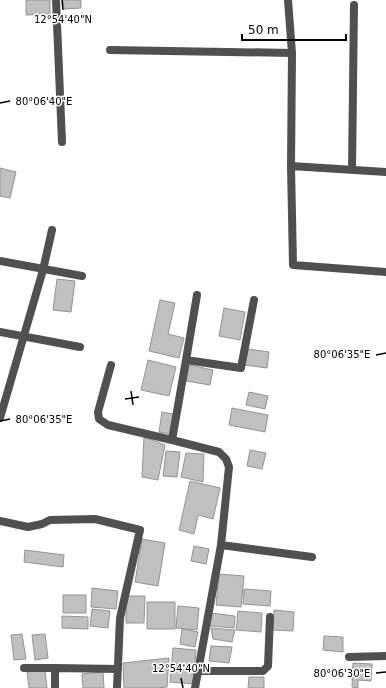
<svg xmlns="http://www.w3.org/2000/svg" width="386" height="688" font-family="'DejaVu Sans',sans-serif">
  <rect width="100%" height="100%" fill="#fff"/>
  <path fill="#c0c0c0" stroke="#949494" d="M26,0h24v14l-24,1z
    M63,0h18v8l-17,1z
    M0,168l16,4 -6,26 -10,-2z
    M57,279l18,2 -4,31 -18,-2z
    M160,300l15,3 -7,31 16,4 -5,20 -30,-7z
    M224,308l21,4 -5,28 -21,-4z
    M248,349l21,3 -2,16 -22,-3z
    M148,360l28,7 -7,29 -28,-6z
    M189,365l24,5 -3,15 -24,-4z
    M249,392l19,4 -3,13 -19,-4z
    M232,408l36,7 -3,17 -36,-7z
    M162,412l11,2 -3,20 -11,-2z
    M144,437l21,8 -7,35 -16,-3z
    M250,450l16,3 -4,16 -15,-3z
    M166,451l14,1 -3,25 -14,-1z
    M186,453l18,1 -1,28 -22,-5z
    M190,481l30,7 -7,31 -15,-4 -4,19 -15,-4z
    M142,539l23,4 -7,43 -23,-4z
    M194,546l15,3 -3,15 -15,-3z
    M25,550l39,5 -1,12 -39,-5z
    M219,574l25,2 -3,31 -25,-2z
    M92,588l26,3 -2,18 -25,-2z
    M244,589l27,2 -1,15 -27,-2z
    M63,595h23v18h-23z
    M126,596h19l-1,27h-18z
    M147,602h28v27h-28z
    M178,606l21,2 -2,22 -21,-2z
    M92,609l18,2 -2,17 -18,-2z
    M274,610l20,2 -1,19 -20,-1z
    M238,611l24,2 -1,19 -25,-2z
    M211,613l24,3 -1,12 -24,-2z
    M62,616l26,1v12l-26,-1z
    M211,628l24,2 -3,12 -19,-3z
    M182,629l16,3 -3,15 -15,-3z
    M22,634l4,25 -12,1 -3,-25z
    M45,634l3,24 -13,2 -3,-25z
    M324,636l19,1v15l-20,-2z
    M211,646l21,1 -3,16 -20,-2z
    M173,648l23,2 -3,34 -23,-2z
    M169,658l-2,29 -10,1h-33l-1,-25z
    M353,663l19,1 -1,17 -13,-1v8l-6,-1z
    M45,670l2,18h-18l-2,-16z
    M103,672l1,16h-21l-1,-14z
    M249,677h15v11h-16z"/>
  <g fill="none" stroke-linecap="round" stroke-linejoin="round">
    <path stroke="#505050" stroke-width="8" d="M56,0l6,142
      M288,0l4,53 -1,113 2,99 93,7
      M110,50l182,3
      M291,166l95,6
      M352,170l2,-165
      M0,261l82,15
      M0,332l80,15
      M186,360l11,-65
      M111,365l-13,47 1,7 9,6 64,15 47,12 7,7 3,8 -8,78 -26,143
      M0,418l43,-148 9,-40
      M172,440l14,-80 55,8 13,-68
      M0,521l28,6 14,-3 8,-4 45,-1 45,11 -20,88 -3,70
      M221,545l91,12
      M349,657l37,-1
      M24,668h31v20
      M55,668l63,1
      M199,671h64l5,-5 2,-49"/>
  </g>
  <path fill="none" stroke="#000" stroke-width="1.5" d="M62,0l1,10M0,103l10,-2M376,355l10,-2M131,391l2,14M125,399l14,-2M0,421l10,-2M376,673l10,-1M181,678l2,10"/>
  <g font-size="10" text-anchor="middle" fill="#000" stroke="#fff" stroke-width="3" stroke-linejoin="round" paint-order="stroke">
    <text x="63" y="23">12°54'40"N</text>
    <text x="44" y="105">80°06'40"E</text>
    <text x="342" y="358">80°06'35"E</text>
    <text x="44" y="423">80°06'35"E</text>
    <text x="181" y="672">12°54'40"N</text>
    <text x="342" y="677">80°06'30"E</text>
  </g>
  <path d="M242 34v6h104v-6" fill="none" stroke="#000000" stroke-width="2"/>
  <text x="248" y="34" font-size="12" fill="#000000" stroke="#ffffff" stroke-width="3" paint-order="stroke">50 m</text>
</svg>
